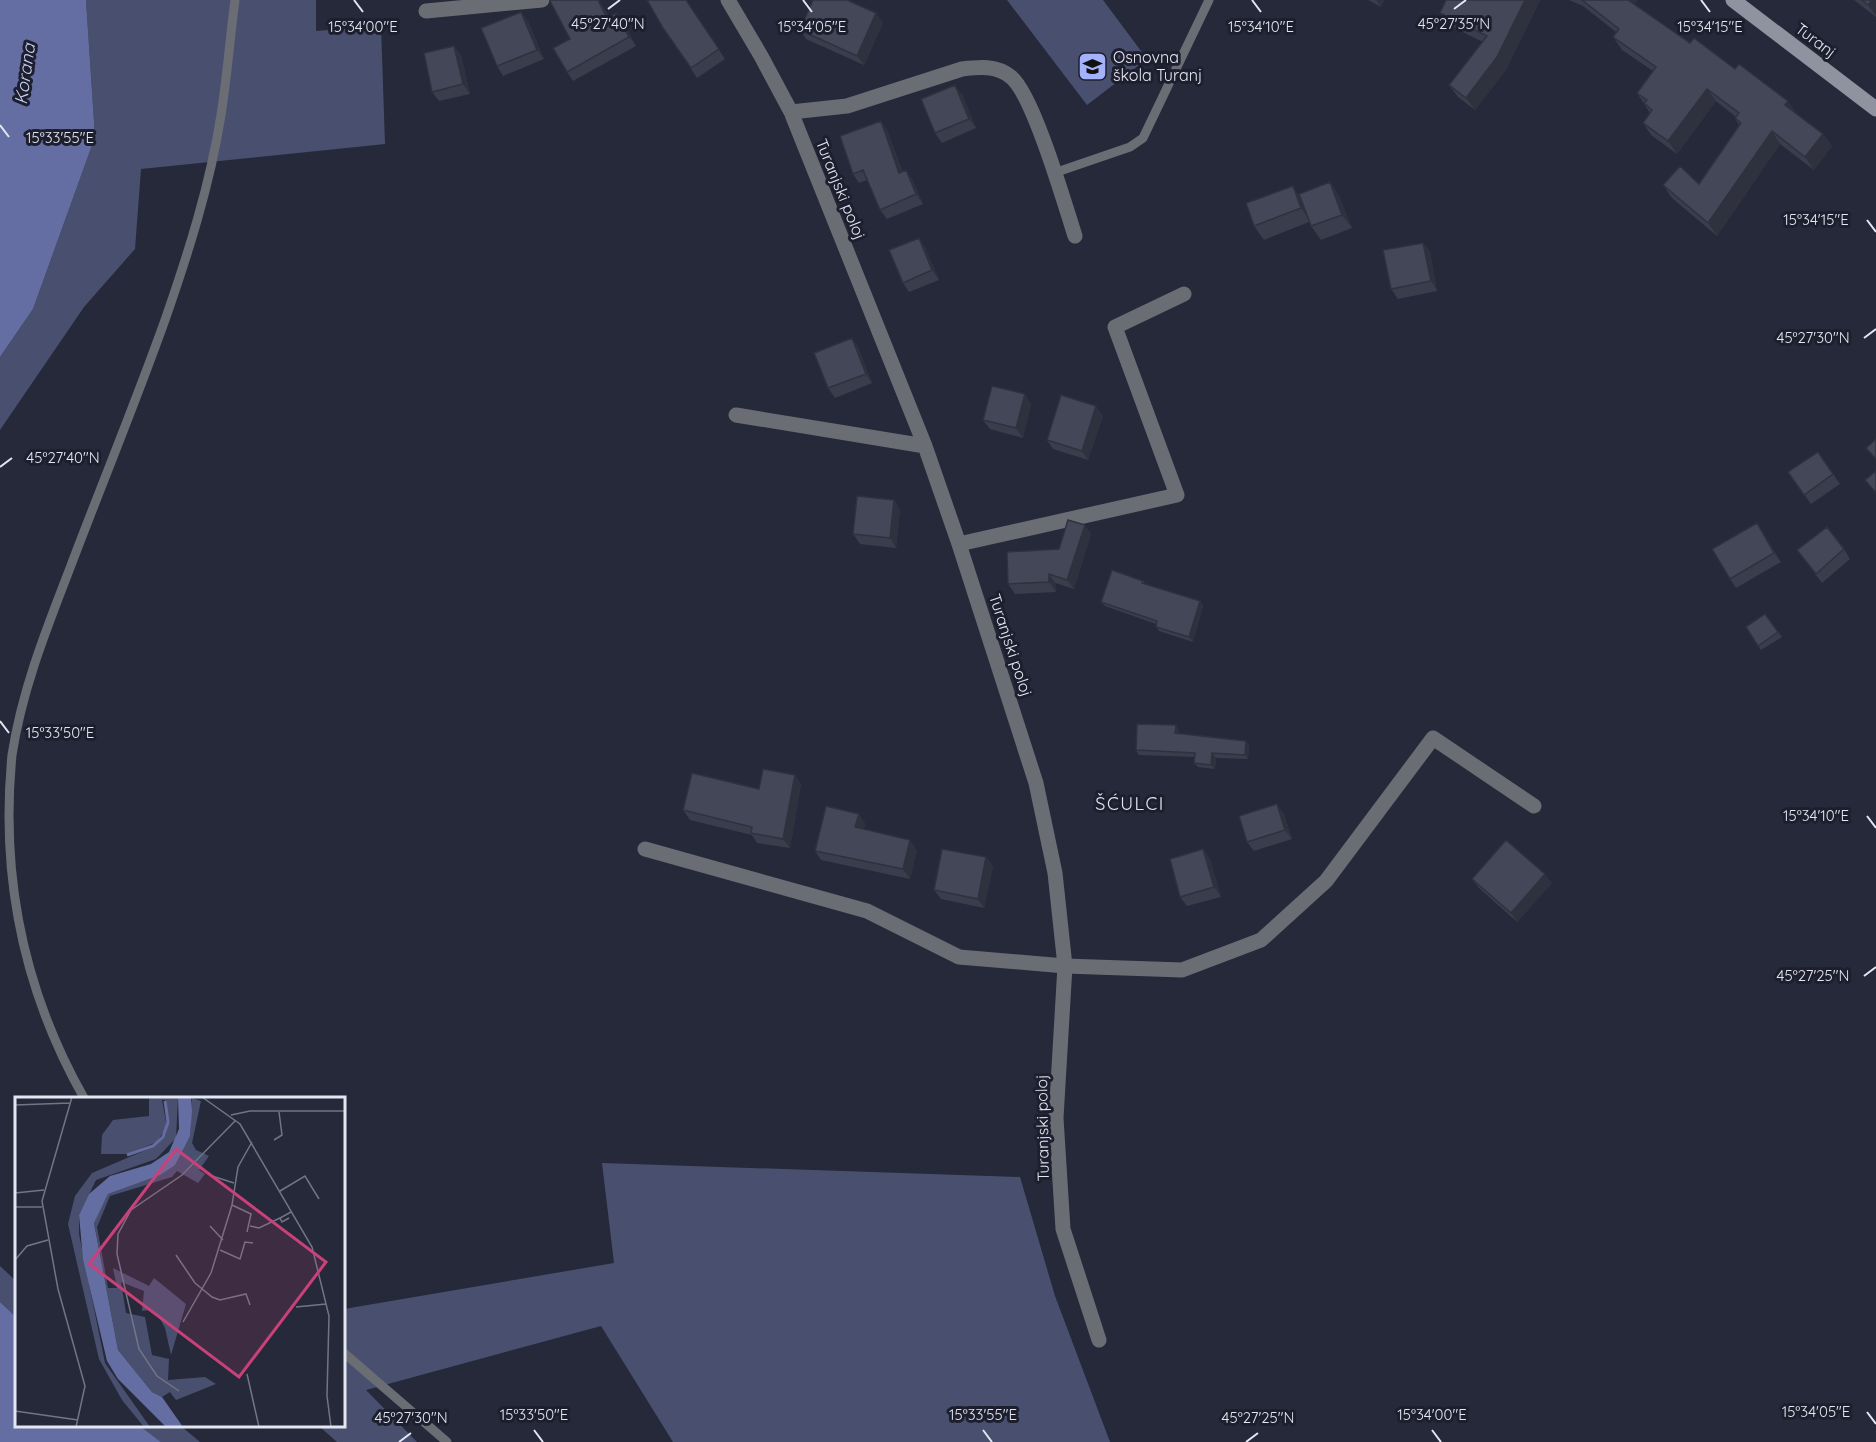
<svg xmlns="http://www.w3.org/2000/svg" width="1876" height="1442" font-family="Quicksand,sans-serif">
  <rect width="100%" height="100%" fill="#262939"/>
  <path fill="#49506f" d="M86,0h230v31l65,-5 4,118 -244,25 -6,80 -51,58 -84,123v-73l33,-48 62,-172z
    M1007,0h96l44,59 -60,46z
    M602,1163l418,14 35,119 55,146h-437l-72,-116 -235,64 51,52h-80l-18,-16h25v-117l270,-46z
    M0,1266l16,15v36l-16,-15z
    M140,1426h41l19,16h-39z"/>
  <path fill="#656ea2" d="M0,0h86l9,137 -62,172 -33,48z
    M0,1302l16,15v109h124l21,16h-161z"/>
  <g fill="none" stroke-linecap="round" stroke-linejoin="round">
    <path stroke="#6b6d75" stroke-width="9" d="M1054,173l76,-26 13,-9 66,-138
      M84,1098c-60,-106 -84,-220 -72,-343 10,-65 34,-125 58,-187 31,-82 65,-164 95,-248 23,-66 45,-135 56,-205 6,-38 9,-77 14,-115
      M344,1353l103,89"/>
    <path stroke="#6b6d75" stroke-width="15" d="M728,0l33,56 30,56 134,334 34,98 77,239 19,90 10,93 -9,152 7,111 36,111
      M426,11l116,-11
      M791,112l56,-6 115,-37c17,-2 35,-4 49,8 22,17 54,128 64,159
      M736,415l189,31
      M959,544l218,-49 -62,-168 69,-33
      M645,849l222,62 92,46 106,9 117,4 79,-30 65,-59 107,-143 101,68"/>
    <path stroke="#8f929f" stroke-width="15" d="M1733,0l143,109"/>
  </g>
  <path fill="#3a3d4c" d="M599,0l10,17 14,5 13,24 -63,35 -6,-9 3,-33z
    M686,0l39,59 -28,19 -34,-50z
    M1368,0h16l-3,7z
    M1540,0l-34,70 -31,40 -17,-13 -9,-12 34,-43 -35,-17 -8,-12z
    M1569,0h68l-3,5 162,108 27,21 9,12 -18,24 -34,-26 -63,92 -45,-38 -9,-13 36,-1 40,-59 -4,-7 1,-1 -20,-16 -39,53 -26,-19 -8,-12 7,-10 -13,-20 16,-22 -31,-21 -9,-13 3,-5 -33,-26z
    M1854,0h22v17z
    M521,12l7,9 16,38 -41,17 -6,-10z
    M883,23l-19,42 -58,-26 -6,-9z
    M461,55l9,39 -31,7 -7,-9z
    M962,94l14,34 -34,15 -7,-10z
    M887,130l15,41 10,8 11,25 -36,15 -7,-9 -13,-30 -8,3 -6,-9z
    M1330,182l9,14 13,32 -31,12 -10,-14 -2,-4 -45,18 -10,-14 46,-30z
    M1423,243l7,9 7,39 -39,8 -7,-10z
    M925,247l14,33 -30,12 -6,-9z
    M852,338l6,9 14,36 -37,15 -7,-10z
    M1031,404l-8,34 -33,-9 -7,-9z
    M1103,416l-15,44 -35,-11 -6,-9z
    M1818,452l22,32 -29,20 -23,-32z
    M894,500l6,10 -4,38 -36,-4 -7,-10z
    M1085,525l6,9 -17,55 -19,-6 1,9 -41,2 -7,-10 51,-35z
    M1763,532l18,30 -45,26 -6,-9z
    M1844,549l6,10 -28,24 -25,-33z
    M1143,581l2,3 55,17 3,5 -10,36 -34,-11 -3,-4v-3l-51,-18 -4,-4z
    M1765,614l17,23 -21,13 -15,-23z
    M1179,730v4l70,11 -1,14 -32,-1 -1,11 -17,-2 -4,-4 1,-6 -56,-2 -3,-5z
    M801,784l-11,64 -33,-5 -5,-8 -62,-15 -7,-10 76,-21z
    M859,814l6,10 -1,5 53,21 -7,29 -89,-19 -6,-9z
    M1284,814l8,25 -38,12 -7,-9z
    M1203,849l7,10 11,38 -34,9 -7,-9z
    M986,857l7,9 -9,42 -43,-9 -7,-9z
    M1472,879l80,4 -35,39 -38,-34z"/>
  <path fill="#2f323e" d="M598,0h1l15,27 -7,-9z
    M1376,0h8l-3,7z
    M1525,0h15l-34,70 -31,40 -9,-12z
    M1625,0h12v1l-6,8z
    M1872,0h4v16l-8,-11z
    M521,12l7,9 16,38 -7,-9z
    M616,13l7,9 13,24 -7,-9z
    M876,13l7,10 -19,42 -7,-9z
    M454,46l7,9 9,39 -7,-10z
    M955,85l7,9 14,34 -7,-9z
    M1707,89l9,12 -39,53 -9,-13z
    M1788,101l9,13 -12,-9z
    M881,121l6,9 18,52 -6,-9z
    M1772,131l8,13 -63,92 -9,-13z
    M1823,134l9,12 -18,24 -9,-13z
    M906,170l6,9 11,25 -7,-10z
    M1330,182l9,14 13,32 -10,-13z
    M1293,186l9,14 9,22 -10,-14z
    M919,238l6,9 14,33 -7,-10z
    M1423,243l7,9 7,39 -6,-10z
    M852,338l6,9 14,36 -6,-9z
    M1025,394l6,10 -8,34 -7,-10z
    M1096,406l7,10 -15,44 -6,-9z
    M894,500l6,10 -4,38 -6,-10z
    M1757,523l6,9 18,30 -7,-9z
    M1085,525l6,9 -17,55 -7,-9z
    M1049,574l6,9 1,9 -7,-10z
    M1200,601l3,5 -10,36 -4,-5z
    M1176,725l3,5 -1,8 -3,-5z
    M1246,741l3,4 -1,14 -3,-4z
    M1212,753l4,5 -1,11 -4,-4z
    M795,775l6,9 -11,64 -7,-9z
    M1277,804l7,10 8,25 -7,-9z
    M859,814l6,10 -3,13 -7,-10z
    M910,840l7,10 -7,29 -7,-10z
    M1203,849l7,10 11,38 -7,-10z
    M986,857l7,9 -9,42 -6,-9z
    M1545,874l7,9 -35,39 -6,-9z"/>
  <path fill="#434758" stroke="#2f323e" stroke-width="1.5" d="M551,0h47l9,18 9,-5 13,24 -62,35 -14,-24 17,-9 -20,-38z
    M647,0h39l33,49 -28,19 -28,-40z
    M813,0h34l29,13 -19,43 -57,-26z
    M1446,0h79l-28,57 -31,41 -17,-13 38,-49 -47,-23z
    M1582,0h46l62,43 4,-5 41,31 4,-5 49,37 -3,4 38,29 -18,23 -33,-26 -64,92 -45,-38 17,-19 19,18 42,-61 -6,-5 4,-5 -32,-24 -39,52 -25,-18 9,-13 -8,-7 3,-3 -10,-7 19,-26 -43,-30 6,-8z
    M1862,0h10l-4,5z
    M521,12l16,38 -40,16 -16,-38z
    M454,46l9,38 -31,8 -8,-39z
    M955,85l14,34 -34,14 -14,-34z
    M881,121l18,52 7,-3 10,24 -36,16 -17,-40 -10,4 -13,-38z
    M1330,182l12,33 -31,11 -12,-32z
    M1293,186l8,22 -47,18 -8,-23z
    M919,238l13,32 -29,13 -14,-33z
    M1423,243l8,38 -40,8 -8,-39z
    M852,338l14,36 -38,14 -14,-35z
    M992,386l33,8 -9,34 -33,-8z
    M1061,395l35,11 -14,45 -35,-11z
    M1876,439v20l-10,-11z
    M1818,452l15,22 -29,21 -16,-23z
    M1876,471v22l-11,-13z
    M857,496l37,4 -4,38 -37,-4z
    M1068,520l17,5 -18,55 -18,-6v8l-41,2 -1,-32 52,-3z
    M1757,523l17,30 -44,26 -18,-30z
    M1827,527l17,22 -28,25 -19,-24z
    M1112,570l31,11 -1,2 58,18 -11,36 -33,-10 1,-6 -56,-19z
    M1765,614l13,18 -20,14 -12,-19z
    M1137,724l39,1 -1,8 71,8 -1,14 -33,-2 -1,12 -17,-2 1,-10 -59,-3z
    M763,769l32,6 -12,64 -32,-6 1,-6 -69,-17 9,-37 67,16z
    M1277,804l8,26 -38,12 -8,-26z
    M826,806l33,8 -4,13 55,13 -7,29 -88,-18z
    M1506,840l39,34 -34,39 -39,-34z
    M942,849l44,8 -8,42 -44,-9z
    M1203,849l11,38 -34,10 -10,-38z"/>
  <path fill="none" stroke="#e4e7f1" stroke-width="2" d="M354,0l9,12M803,0l9,12M1252,0l9,12M1701,0l9,12M608,9l12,-9M1454,9l12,-9M0,125l9,12M1867,220l9,12M1864,338l12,-9M0,467l12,-9M0,721l9,12M1867,816l9,12M1864,976l12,-9M1867,1412l9,12M534,1430l9,12M983,1430l9,12M1432,1430l9,12M399,1442l12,-9M1246,1442l12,-9"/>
  <defs>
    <symbol id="school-square" viewBox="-11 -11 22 22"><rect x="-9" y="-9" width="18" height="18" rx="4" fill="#a4b2fc" stroke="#1d1f2e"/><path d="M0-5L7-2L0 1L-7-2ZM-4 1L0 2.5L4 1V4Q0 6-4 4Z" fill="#111"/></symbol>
  </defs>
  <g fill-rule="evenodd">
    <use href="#school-square" x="1076" y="50" width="33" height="33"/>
  </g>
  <g text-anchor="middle" stroke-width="6" stroke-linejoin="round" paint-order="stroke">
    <g font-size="16" fill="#e4e7f1" stroke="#1d1f2e">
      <text transform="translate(1816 40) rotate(37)" y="6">Turanj</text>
      <text transform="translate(841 189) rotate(68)" y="6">Turanjski poloj</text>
      <text transform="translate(1011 645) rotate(72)" y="6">Turanjski poloj</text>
      <text transform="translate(1042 1128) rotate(-91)" y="6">Turanjski poloj</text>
    </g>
    <g font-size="16" fill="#e4e7f1" stroke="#1d1f2e" text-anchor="start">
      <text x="1113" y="63">Osnovna<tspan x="1113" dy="18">škola Turanj</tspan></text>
    </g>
    <g font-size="18" font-style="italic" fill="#cad1f1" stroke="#1d1f2e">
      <text transform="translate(25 74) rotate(-82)" y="6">Korana</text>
    </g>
    <g font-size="18" letter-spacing="1.5" fill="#e4e7f1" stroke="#1d1f2e">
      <text x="1130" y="810">ŠĆULCI</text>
    </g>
  </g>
  <g transform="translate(15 1097)">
    <rect width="330" height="330" fill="#262939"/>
    <path d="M134,0h29l-2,41 -20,21 -60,21 -17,35v19l26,129 45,64h-6l-22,-27 -23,-41 -31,-135 7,-28 17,-23 61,-26 12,-11 4,-15 -4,-21h-3l5,27 -10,15 -30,12h-26l1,-19 11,-15 36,-4zM177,1l9,3 -9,42 4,7 13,6 -10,14 6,4 -7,9 -21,-12 -5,6 -62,19 -13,31 11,61h9l-4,-20 36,18 5,-8 32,26 -15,51 -6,-27 -6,-11 -10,-7 -7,1 2,-20 -23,-9 5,31 19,4 7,38 17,4 -1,21 37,-3 11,7 -40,16 -6,-8 -8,5 -10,-5 -34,-42 -24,-128 14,-28 37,-14 45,-44z" fill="#49506f"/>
    <path d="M163,0h13l1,14 -2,25 -15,29 -15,10 -52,19 -14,29 24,127 34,42 10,5 21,30h-17l-48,-48 -11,-18 -24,-102 -4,-44 10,-21 21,-18 41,-12 18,-12 10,-23z" fill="#656ea2"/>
    <path fill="none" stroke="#656ea2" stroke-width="3" d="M112,58l26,-9 10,-9 5,-15 -3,-21"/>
    <path fill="none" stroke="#727583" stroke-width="1.5" d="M57,0l-30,104 16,88 27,97 -9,41M187,0l38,27 72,123 17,69 -2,80 4,31M0,8l55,-2M216,18l19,-4h95M259,43l8,-5 -3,-23M194,78l25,8M265,94l25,-15 14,23M0,96l29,-3M217,108l19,9 -4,18M0,110h27M274,121l-7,4 -2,-4 11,-6M195,129l13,14M235,129l9,2 21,-10M205,153l20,9 5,-17 8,1M161,158l19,28 17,14 8,3 26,-6 4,11M0,163l12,-14 21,-6M281,210l30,-3M168,225l28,-49 21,-68 6,-38 14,-25M232,277l12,53M164,294l-22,-15 -18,-27 -22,-95 1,-20 13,-24 51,-35 53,-54M0,314l63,9"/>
    <path fill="#c94179" fill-opacity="0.15" stroke="#c94179" stroke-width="3" d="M161,52l150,113 -87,115 -150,-113z"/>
    <rect width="330" height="330" fill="none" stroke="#e4e7f1" stroke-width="3"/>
  </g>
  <g font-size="15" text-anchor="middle" fill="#e4e7f1" stroke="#1d1f2e" stroke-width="6" stroke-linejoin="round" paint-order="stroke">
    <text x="608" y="29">45°27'40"N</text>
    <text x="1454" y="29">45°27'35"N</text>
    <text x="363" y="32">15°34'00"E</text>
    <text x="812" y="32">15°34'05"E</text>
    <text x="1261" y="32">15°34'10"E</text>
    <text x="1710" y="32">15°34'15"E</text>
    <text x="60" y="143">15°33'55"E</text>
    <text x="1816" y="225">15°34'15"E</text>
    <text x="1813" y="343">45°27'30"N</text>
    <text x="63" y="463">45°27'40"N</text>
    <text x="60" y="738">15°33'50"E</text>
    <text x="1816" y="821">15°34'10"E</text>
    <text x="1813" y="981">45°27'25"N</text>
    <text x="1816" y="1417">15°34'05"E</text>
    <text x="534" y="1420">15°33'50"E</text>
    <text x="983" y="1420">15°33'55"E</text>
    <text x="1432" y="1420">15°34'00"E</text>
    <text x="411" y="1423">45°27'30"N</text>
    <text x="1258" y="1423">45°27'25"N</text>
  </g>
</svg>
